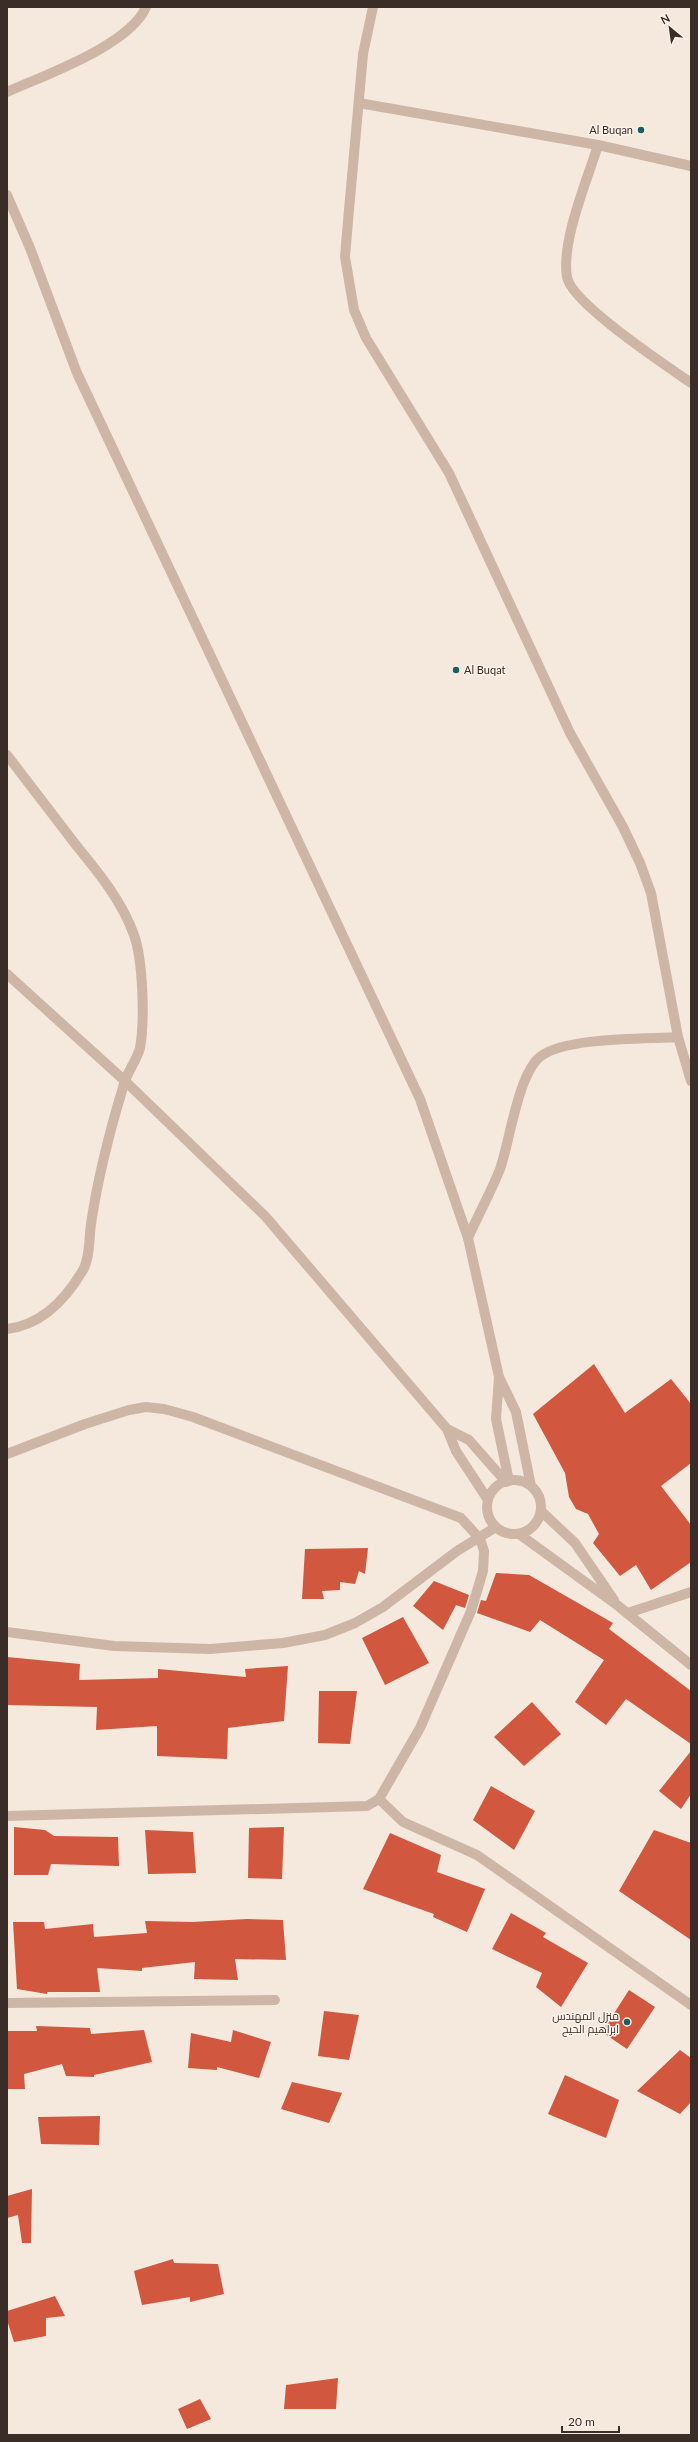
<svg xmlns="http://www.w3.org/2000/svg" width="698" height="2442" font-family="Lato,Cairo,sans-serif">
  <rect width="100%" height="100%" fill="#f5e8dd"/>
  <path fill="#d1573f" d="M594,1364l31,49 46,-34 20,25v59l-30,23 30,39v37l-40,28 -15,-25 -16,11 -27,-33 6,-9 -11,-20 -12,-5 -7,-12 -4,-24 -32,-59z
    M368,1548l-3,26 -6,-3 -4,13 -15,-2v8l-18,1 2,8h-22l3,-50z
    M496,1573l33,2 84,48 -4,6 82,62v53l-65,-45 -20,26 -31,-23 29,-42 -64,-40 -10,12 -53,-19 4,-13 5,1z
    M434,1581l35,14 -4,13 -9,-3 -13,25 -30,-24z
    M403,1617l26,46 -44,22 -23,-47z
    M7,1657l73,7 -1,16 79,-2v-9l88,8 -1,-8 43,-3 -4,55 -56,7 -1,31 -70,-3v-30l-61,4 1,-23 -90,-2z
    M319,1691h38l-7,53 -32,-1z
    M532,1702l29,32 -37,32 -30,-29z
    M691,1751v43l-10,15 -22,-18z
    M491,1786l44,25 -21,39 -41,-30z
    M14,1827l31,3 9,6 64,1 1,29 -68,-2 -3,11h-34z
    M284,1827l-2,52 -34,-1 1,-50z
    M145,1830l48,2 3,41 -48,1z
    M654,1830l37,13v97l-72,-49z
    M390,1833l51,22 -4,17 48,17 -18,43 -34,-15 1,-3 -71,-25z
    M511,1913l35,20 -3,4 45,26 -27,44 -25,-20 6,-14 -50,-24z
    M247,1919l36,1 3,40 -51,-1 3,21 -44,-1 1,-17 -53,6v3l-45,-3 3,24h-53v2l-30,-5 -4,-67h31l1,7 48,-5 1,13 53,-4 -2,-12 47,1z
    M629,1990l26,17 -28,42 -25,-17z
    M324,2011l35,4 -10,45 -31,-4z
    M36,2026l54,2 1,6 53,-4 8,32 -58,13v2l-28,-1 -4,-12 -38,10 1,15h-18v-58h30z
    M233,2030l38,12 -12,36 -42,-11v3l-29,-2 3,-35 40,9z
    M680,2050l11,8v44l-11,12 -43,-23z
    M565,2075l54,25 -13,38 -58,-24z
    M292,2082l50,11 -13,30 -48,-14z
    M100,2116l-1,29 -58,-1 -3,-27z
    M32,2189l-1,54h-9l-4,-28 -11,3v-22z
    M173,2259l1,4 44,1 6,30 -34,8v-5l-48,8 -8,-34z
    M55,2296l10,20 -19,2v18l-32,6 -7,-22v-9z
    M338,2378l-2,31h-52l2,-24z
    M200,2399l11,20 -24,10 -9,-20z"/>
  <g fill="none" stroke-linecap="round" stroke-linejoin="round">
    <path stroke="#ceb6a7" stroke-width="10" d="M373,7l-10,47 -15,167 -3,36 9,53 12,28 83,135 121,260 53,94 17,36 11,30 27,144 13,44
      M7,92c38,-17 123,-47 139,-85
      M359,103l239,42 93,21
      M598,145c-11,36 -37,96 -31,132 4,26 100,89 124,106
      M7,755c23,30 46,60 69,90 22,27 46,56 58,90 9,25 11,86 6,113 -3,12 -13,24 -16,36 -14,46 -26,92 -33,140 -2,14 -1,34 -8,46 -17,29 -41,55 -76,59
      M468,1238c10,-23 23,-46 32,-69 10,-28 18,-96 41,-113 26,-19 104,-17 137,-19
      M7,1454l78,-30 44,-14 17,-3 18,2 29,8 268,101 19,21 4,12 -1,20 -12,40 -51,117 -41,71
      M628,1613l63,-21
      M7,1632l107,14 96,3 73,-6 42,-8 30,-12 28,-16 74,-56 39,-24
      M7,1816l360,-10 12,-7 24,23 74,33 214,150
      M7,2003l268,-3"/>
    <path stroke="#ceb6a7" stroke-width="10" d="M7,195l23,53 47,125 343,726 48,139 31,139 17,35 15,74
      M7,974l118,107 140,135 182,213 9,22 32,49
      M499,1377l-3,42 13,62
      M447,1429l22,11 37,42
      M487 1507a27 27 0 1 1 54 0a27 27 0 1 1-54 0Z
      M541,1511l34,32 39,57
      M519,1534l98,71 74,60"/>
  </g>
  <g fill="#196060" stroke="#fcf2ea" stroke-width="1.5">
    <circle cx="641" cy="130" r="4"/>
    <circle cx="456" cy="670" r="4"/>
    <circle cx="627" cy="2022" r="4"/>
  </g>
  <g text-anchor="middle" stroke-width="3" stroke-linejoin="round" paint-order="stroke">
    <g font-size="11" fill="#3a2d28" stroke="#fcf2ea" text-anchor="end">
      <text x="633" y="134">Al Buqan</text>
      <text x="464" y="674" text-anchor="start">Al Buqat</text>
      <text x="619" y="2020">منزل المهندس<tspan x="619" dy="13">ابراهيم الحيح</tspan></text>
    </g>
  </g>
  <rect width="698" height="2442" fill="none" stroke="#3a2d28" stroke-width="16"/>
  <g transform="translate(670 28) rotate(331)" stroke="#fcf2ea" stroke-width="3" paint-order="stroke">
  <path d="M0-3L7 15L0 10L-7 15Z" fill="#3a2d28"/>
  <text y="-6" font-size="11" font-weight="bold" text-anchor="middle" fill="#3a2d28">N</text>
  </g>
  <path d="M562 2426v6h57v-6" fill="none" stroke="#3a2d28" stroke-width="2"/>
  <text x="568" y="2426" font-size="12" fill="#3a2d28" stroke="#fcf2ea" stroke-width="3" paint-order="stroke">20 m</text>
</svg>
